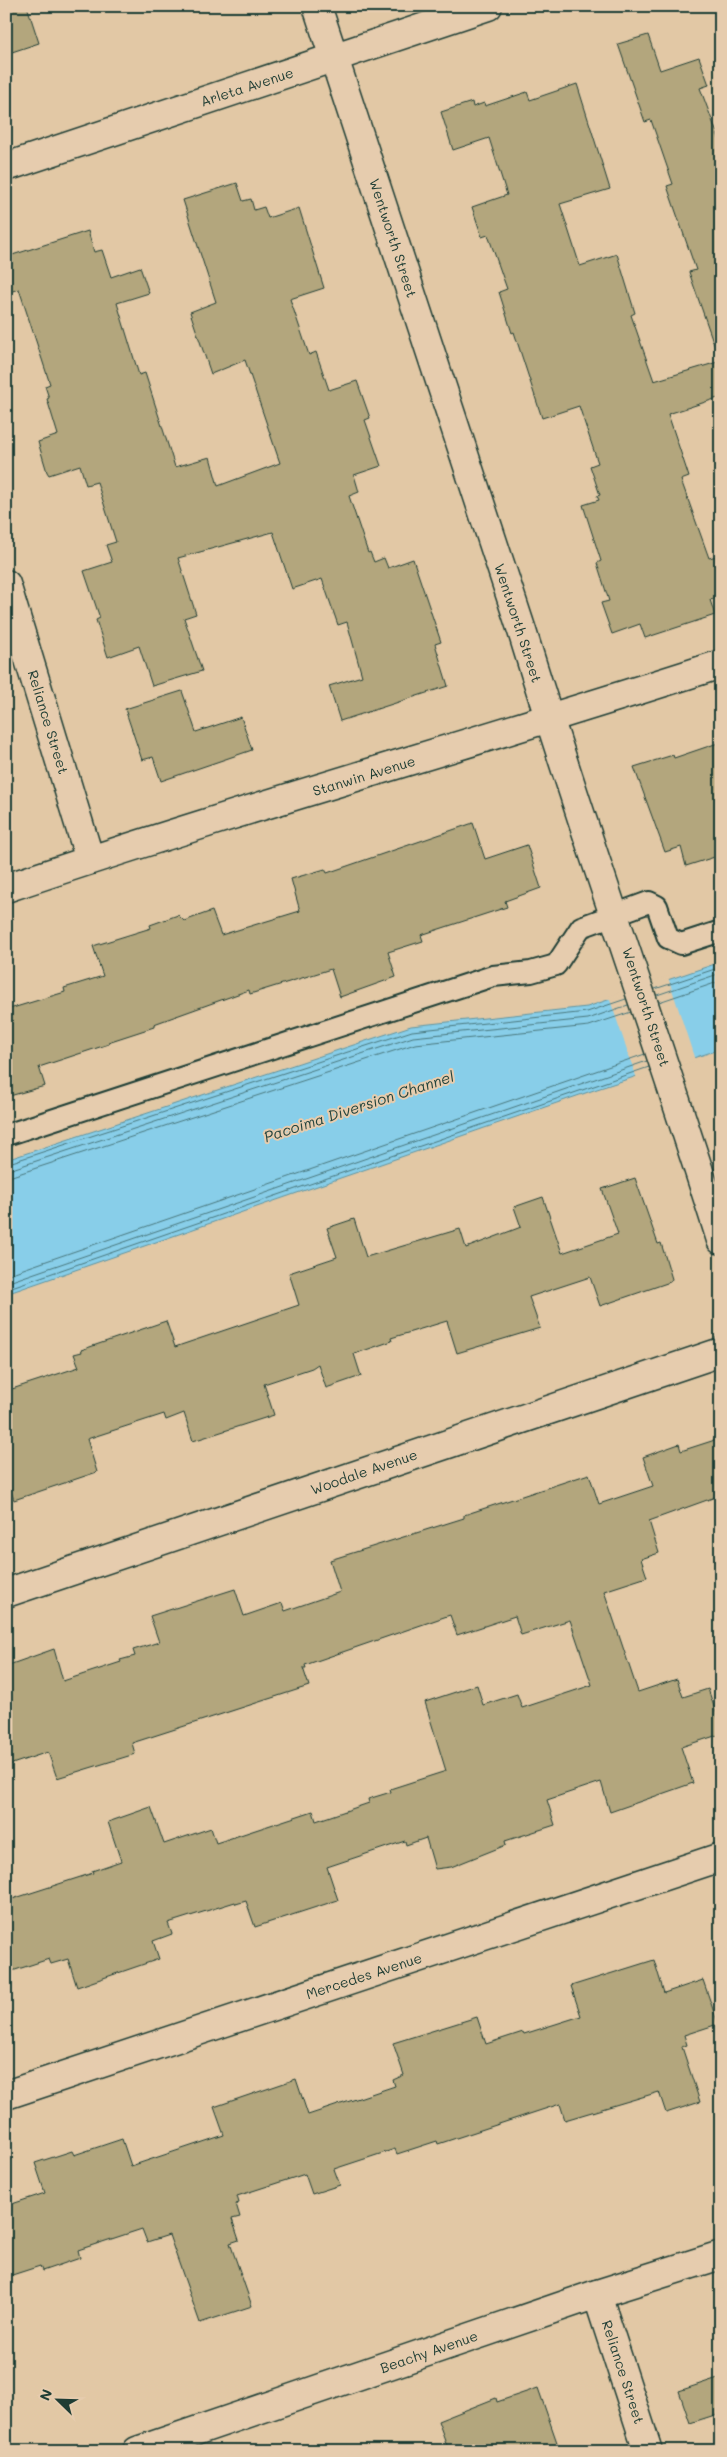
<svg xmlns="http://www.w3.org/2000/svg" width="727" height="2457" font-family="Mali,sans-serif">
  <rect width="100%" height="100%" fill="#e2c8a5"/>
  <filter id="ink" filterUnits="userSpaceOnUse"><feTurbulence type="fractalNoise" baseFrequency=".02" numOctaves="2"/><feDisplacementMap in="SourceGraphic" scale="10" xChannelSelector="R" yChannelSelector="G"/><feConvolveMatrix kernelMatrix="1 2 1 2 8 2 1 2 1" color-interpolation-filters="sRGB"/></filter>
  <g filter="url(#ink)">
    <path fill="#88cee9" stroke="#5e94a1" d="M721,962v87l-124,40 -591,205v-134l405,-134 176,-19z"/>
    <path fill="#e2c8a5" d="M668,977l27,83 -58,19 -28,-82z"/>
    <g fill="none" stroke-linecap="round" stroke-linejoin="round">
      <path stroke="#49777c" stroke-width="1" d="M655,989l66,-22
        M657,995l64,-22
        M659,1002l62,-21
        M6,1164l406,-133 175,-19 39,-13
        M6,1171l407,-134 175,-18 40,-14
        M6,1178l409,-134 174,-18 42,-14
        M6,1275l639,-221
        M6,1283l641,-222
        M6,1289l643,-222"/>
    </g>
    <path fill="#b3a67d" stroke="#1f3d34" d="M6,6h21l12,37 -33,11z
      M648,35l12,35 39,-13 10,28 -9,3 21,56v205l-5,1 -27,-78 7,-2 -29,-84 6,-2 -22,-64 -6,2 -27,-78z
      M577,84l33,105 -50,15 20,62 37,-12 18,59 -4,2 23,66 67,-20v36l-53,17 21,63 -8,3 28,78 12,-3v42l-11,3 5,15 -70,23 -5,-14 -28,10 -11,-31 8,-2 -12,-38 4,-2 -18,-56 16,-5 -2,-4 3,-1 -10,-29 8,-3 -19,-57 -37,12 -28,-86 -2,1 -13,-41 8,-3 -19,-54 -6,2 -10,-30 35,-12 -18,-57 -36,12 -12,-38 31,-10 1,5 11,-4 1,3 42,-14 3,8z
      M237,183l6,18 8,-2 3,11 10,-3 4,11 31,-10 25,80 -34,11 19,56 7,-3 13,38 28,-9 13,37 -5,2 16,46 -27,9 5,17 -10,4 19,57 2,-1 4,10 10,-4 4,10 25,-9 28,83 -6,2 13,42 -108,35 -11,-35 33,-10 -15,-54 -9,3 -16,-46 -30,10 -19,-57 -95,26 18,56 -12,4 18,53 -50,15 -13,-40 -31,11 -12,-37 4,-2 -16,-47 28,-9 -6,-17 10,-3 -19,-60 -11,3 -6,-20 -31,10 -2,-3 -9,-30 20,-7 -11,-36 2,-1 -4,-12 5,-2 -31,-95 -13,4v-36l82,-26 6,21 8,-2 9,27 29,-10 9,26 -32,10 22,72 6,-2 30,94 35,-10 8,29 62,-23 -35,-103 -34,14 -21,-62 26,-10 -33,-102z
      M182,691l14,41 45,-15 11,33 -91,31 -8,-24 -11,3 -17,-51z
      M721,742v113l-35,11 -5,-19 -16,5 -31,-85 39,-12 1,3z
      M473,823l12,36 42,-14 14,43 -36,13 2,6 -86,28 2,6 -35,11 8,25 -56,20 -9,-28 -81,25 -1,-4 -95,34v3l-46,15 1,2 -70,23 6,19 -39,11v-87l59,-18 -1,-4 39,-12 -10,-30 58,-18 -1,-3 28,-10 6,6 28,-10 9,24 79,-24 -9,-32 34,-10 2,4z
      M635,1178l23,66 3,-1 11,36 -2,3 -70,24 -10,-29 -61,20 11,31 -83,25 -10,-32 -56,17 1,3 -38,13 7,22 -35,12 -8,-24 -6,4 -48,16 10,31 -81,26 -9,-28 -18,7 -2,-6 -77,25 10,33 -83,28 -8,-22v-87l73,-24 -5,-13 8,-2 -1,-2 85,-29 9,26 124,-42 -10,-32 48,-16 -10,-29 27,-9 12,38 94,-28 6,19 55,-21 -7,-20 29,-10 19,56 56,-19 -16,-45z
      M721,1438v57l-72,26 10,32 -18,6 6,18 -43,14 34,101 39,-13 6,18 25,-8 13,38v7l-40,13 12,36 -83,29 -9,-30 -54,18 8,25 -50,16 1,4 -55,22 -16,2 -9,-31 -20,7 -1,-4 -78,26 11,33 -83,27 -9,-26 -10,3 -1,-2 -67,21 4,11 -19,7 6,18 -82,28 -9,-28 -17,5 -2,-5 -43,14v-72l87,-28 -1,-2 29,-10 -13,-39 43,-15 13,37 47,-16 5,15 97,-32 3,10 53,-18 -1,-4 23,-7 -1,-3 56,-18 -21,-69 52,-17 6,20 34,-11 5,14 70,-23 -22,-65 -49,15 -6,-19 -58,19 -7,-20 -145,50 1,3h-3l6,18 -177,57 3,11 -78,24 -9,-26 -42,14v-100l48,-17 9,32 58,-19 -1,-2 15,-4 -2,-6 26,-8 -9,-26 85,-27 9,27 38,-13 3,8 55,-19 -10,-32 134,-42v-3l125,-41 10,30 54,-18 -10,-29 36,-13 2,7z
      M654,1960l10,33 39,-13 15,44 -34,11 3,10 -5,2 18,55 -34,11 -7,-21 -94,28 -5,-16 -122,40 -1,-3 -40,13 -2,-5 -61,20 6,16 -28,9 -7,-20 -68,22 2,7 -3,1 4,13 -8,2 7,21 -9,3 22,63 -52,17 -31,-88 -22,7 -5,-13 -64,21 2,8 -38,13 -2,-5 -34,11v-71l39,-13 -10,-30 37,-12 2,4 48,-16 9,27 93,-31 -10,-28 82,-28 12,36 87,-29 -2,-6 11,-5 -11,-32 84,-26 9,27 37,-12 1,2 57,-18 -10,-30z
      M721,2377v36l-31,10 -11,-32z
      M538,2388l22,63h-111l-11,-30 58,-23 1,4z"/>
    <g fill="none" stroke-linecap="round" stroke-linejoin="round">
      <defs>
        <path id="lane" d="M6,1135l487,-159 38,-4 25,-7 25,-38 68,-25 8,4 11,32 13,6 40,-13"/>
        <path id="street" d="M6,584l84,276
          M6,888c237,-80 477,-147 715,-224
          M6,1593l715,-241
          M6,2095l715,-238
          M597,2294l51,157"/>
        <path id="secondary" d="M317,6l205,625c62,204 135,405 199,609
          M6,167l482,-161
          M137,2451l460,-157 124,-39"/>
      </defs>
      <use href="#lane" stroke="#1f3d34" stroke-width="24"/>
      <use href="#street" stroke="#1f3d34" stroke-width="31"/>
      <use href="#secondary" stroke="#1f3d34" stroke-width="31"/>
      <use href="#lane" stroke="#e6ccae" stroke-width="20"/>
      <use href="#street" stroke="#e6ccae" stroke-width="28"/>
      <use href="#secondary" stroke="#e6ccae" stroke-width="28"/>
    </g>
  </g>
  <g text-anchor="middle" stroke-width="4" stroke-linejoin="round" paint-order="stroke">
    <g font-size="14" fill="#1f3d34" stroke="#e6ccae">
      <text transform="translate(247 87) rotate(-18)" y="5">Arleta Avenue</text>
      <text transform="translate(393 238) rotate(72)" y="5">Wentworth Street</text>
      <text transform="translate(518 623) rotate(72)" y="5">Wentworth Street</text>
      <text transform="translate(48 722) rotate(73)" y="5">Reliance Street</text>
      <text transform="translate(364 776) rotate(-17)" y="5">Stanwin Avenue</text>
      <text transform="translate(646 1007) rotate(72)" y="5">Wentworth Street</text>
      <text transform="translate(364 1472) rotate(-19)" y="5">Woodale Avenue</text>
      <text transform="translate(364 1976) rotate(-18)" y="5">Mercedes Avenue</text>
      <text transform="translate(429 2352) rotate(-19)" y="5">Beachy Avenue</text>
      <text transform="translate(623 2372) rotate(72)" y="5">Reliance Street</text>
    </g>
    <g font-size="15" font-style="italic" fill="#24443d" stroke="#e6ccae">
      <text transform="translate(359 1107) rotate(-18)" y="5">Pacoima Diversion Channel</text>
    </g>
  </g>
  <rect width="727" height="2457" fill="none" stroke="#e6ccae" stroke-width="25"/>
  <rect x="12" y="12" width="702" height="2432" fill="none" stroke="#1f3d34" stroke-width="2" filter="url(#ink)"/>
  <g transform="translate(58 2400) rotate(293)" stroke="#e6ccae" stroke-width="4" paint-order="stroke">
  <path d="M0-4L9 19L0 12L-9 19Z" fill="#1f3d34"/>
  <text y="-8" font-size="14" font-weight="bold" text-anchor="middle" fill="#1f3d34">N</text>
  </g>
</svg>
